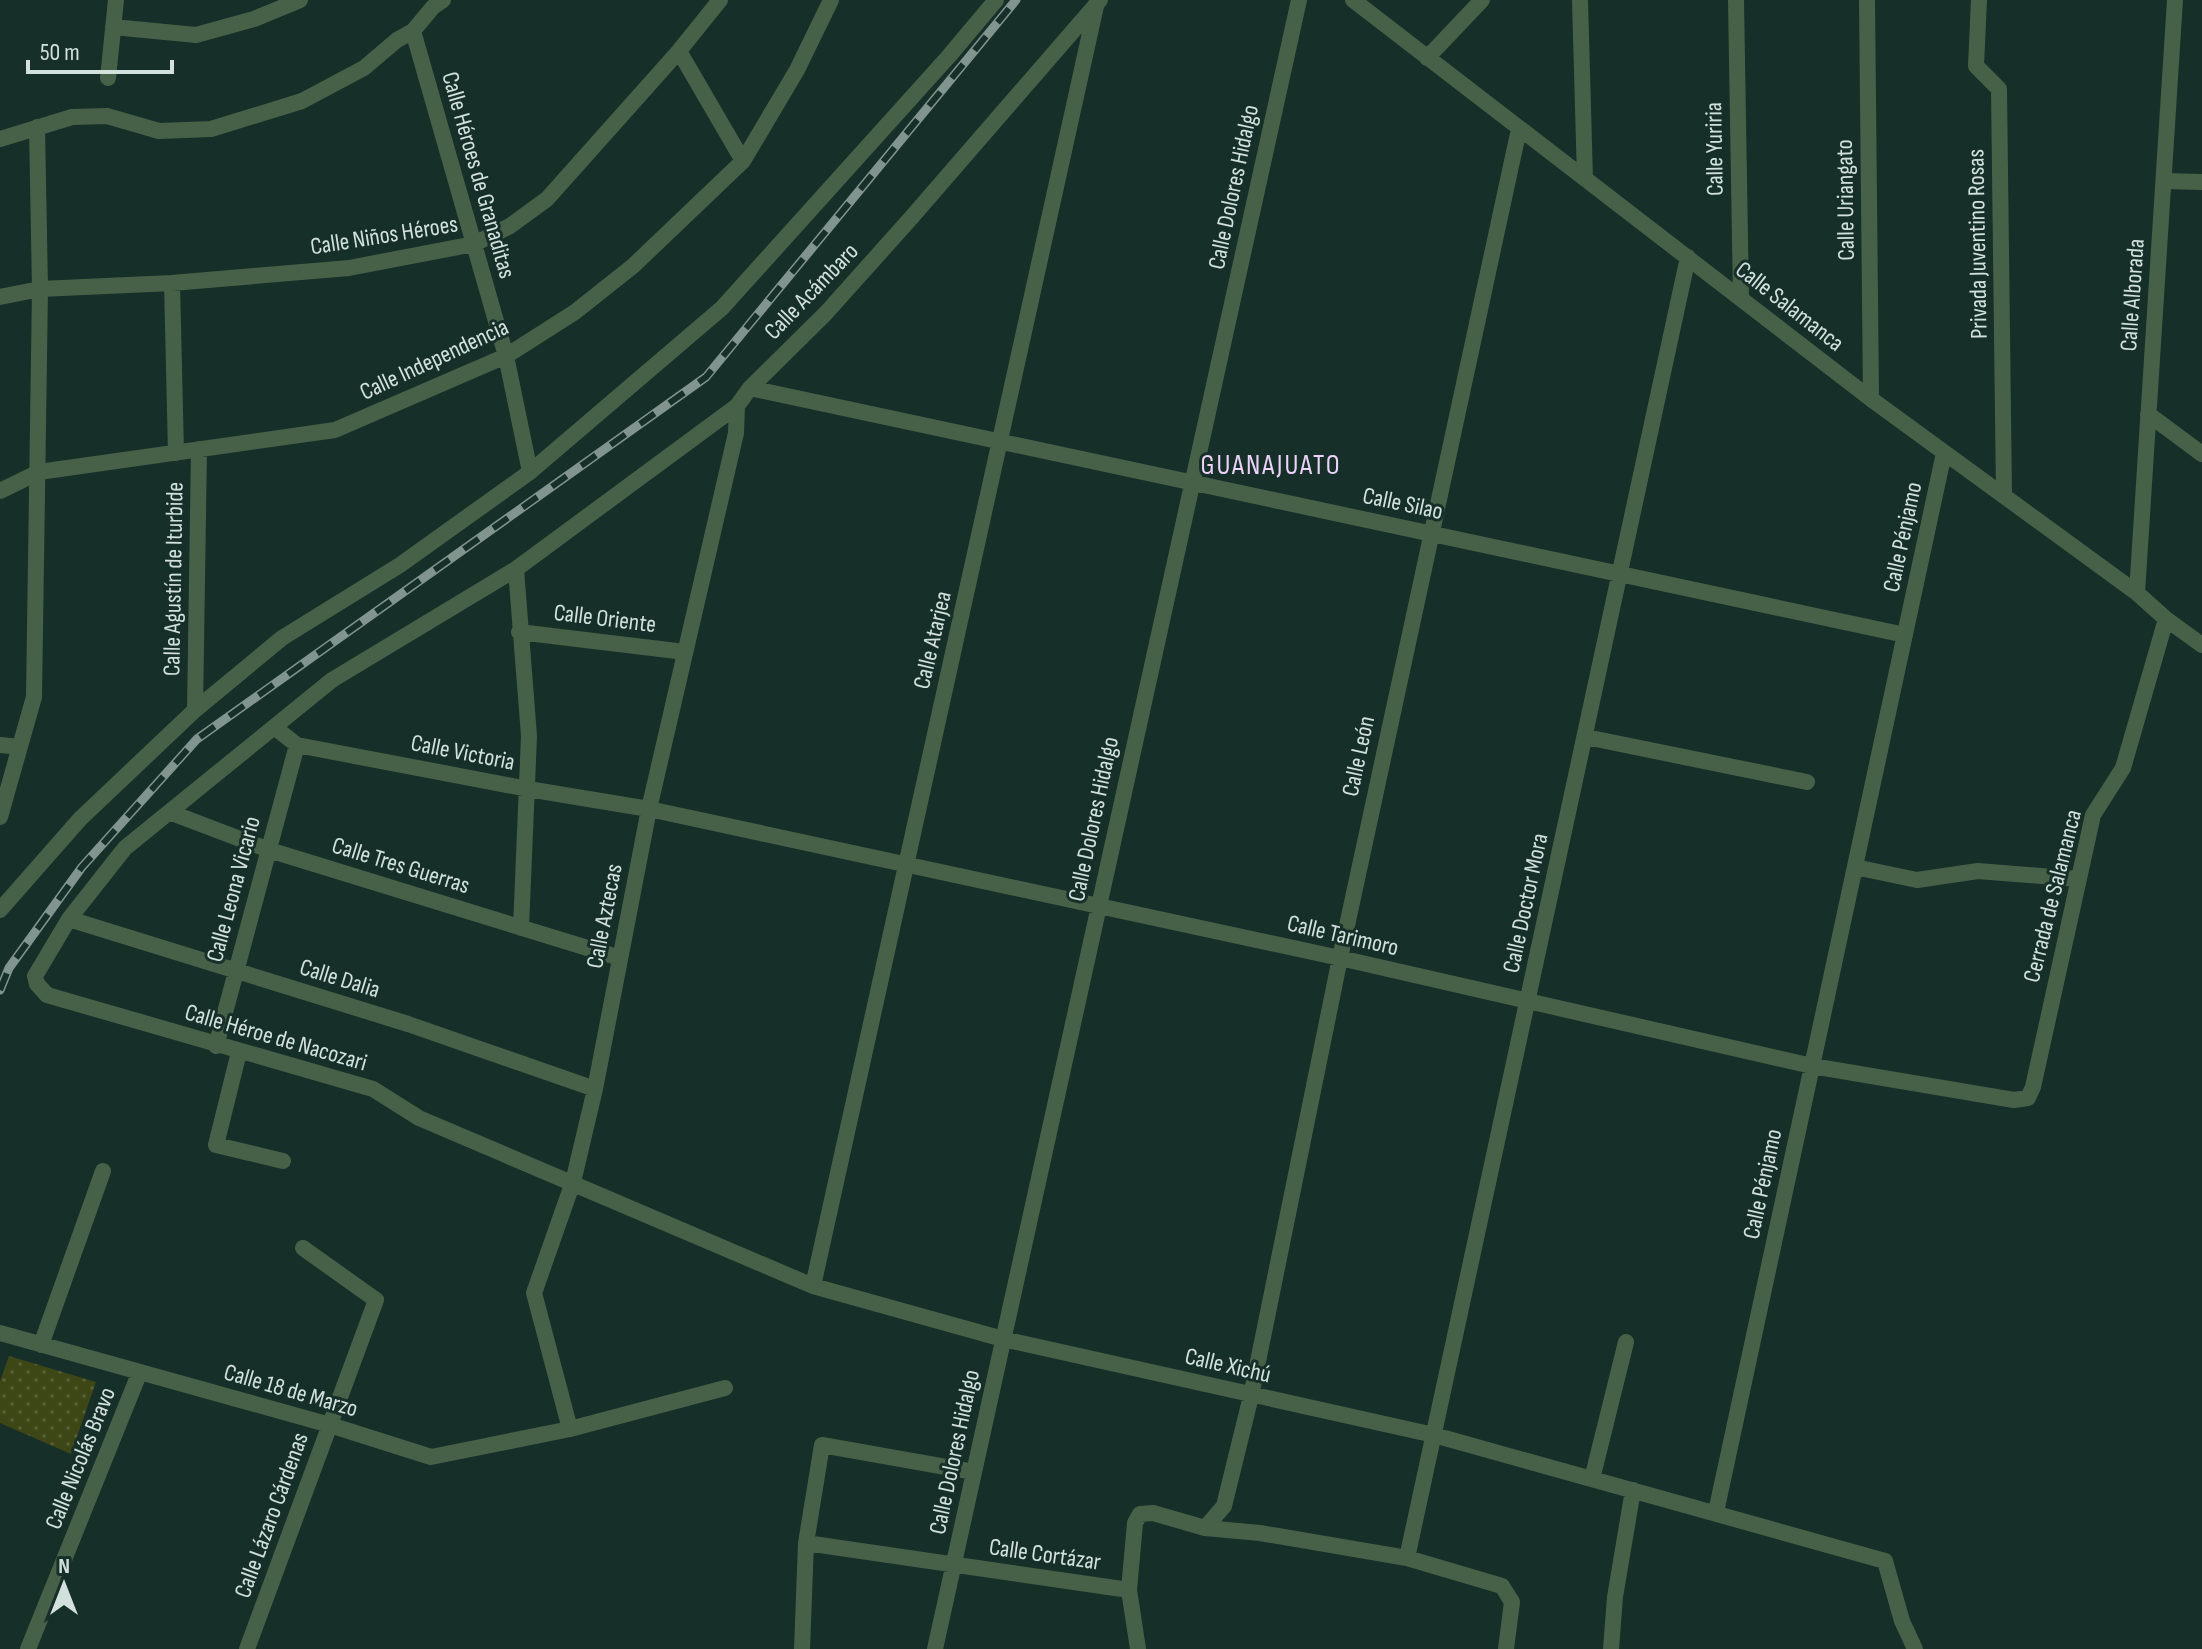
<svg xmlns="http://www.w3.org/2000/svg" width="2202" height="1649" font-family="'Sofia Sans Condensed',sans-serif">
  <defs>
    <pattern id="park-dots" width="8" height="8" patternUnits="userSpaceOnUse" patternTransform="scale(2)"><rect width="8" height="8" fill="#3d4615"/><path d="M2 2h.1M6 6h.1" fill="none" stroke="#586036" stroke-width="1.8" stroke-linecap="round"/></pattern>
  </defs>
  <rect width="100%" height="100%" fill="#162f29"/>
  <path fill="url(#park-dots)" d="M9,1356l87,26 -25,72 -71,-31v-42z"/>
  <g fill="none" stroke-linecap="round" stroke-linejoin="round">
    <path stroke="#476149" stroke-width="16" d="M1100,0l-189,218 -85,95 -76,75 -13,18 -221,163 -184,111 -207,168 -56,71 -34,57 2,8 10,11 326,94 46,29 394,168 190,53 431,96 451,126 17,60 13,28
      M1353,0l518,399 266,194 29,26 36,26
      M1580,0l5,179
      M1736,0l5,298
      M1867,0l4,399
      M1979,0l-3,66 23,23 5,407
      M113,27l83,8 58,-16 46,-19
      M413,31l93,325 24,116
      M679,51l64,110
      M1427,58l55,-58
      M108,78l8,-78
      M0,139l72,-22 35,-1 52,15 52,-2 91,-28 62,-33 33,-28 16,-9 20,-24 10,-7
      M2164,181l38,1
      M172,283l4,170
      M0,297l40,-8 132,-6 177,-15 125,-24 36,-18 37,-27 132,-148 41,-51
      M750,388l1155,247
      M2148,414l54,40
      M0,491l39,-19 296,-42 171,-74 69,-44 58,-46 110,-105 54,-91 34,-70
      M516,569l13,167 -8,192
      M2137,593l38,-593
      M519,632l166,20
      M195,710l4,-261
      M274,727l23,18 231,44 121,20 691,149 472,108 202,34 14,-2 5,-11 60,-272 30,-47 43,-149
      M1586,737l221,45
      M0,745l20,2
      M169,812l100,38 351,108
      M0,817l34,-120 6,-408 -3,-162
      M1855,867l62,13 61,-9 100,8
      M0,910l80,-91 115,-109 87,-72 118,-73 130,-93 192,-164 227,-252 47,-56
      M69,919l339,105 187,65
      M216,1046l81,-301
      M239,1052l-23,93 67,16
      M813,1286l283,-1280
      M0,1333l330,92 101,32 139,-28 155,-41
      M41,1345l62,-174
      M570,1429l-36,-136 39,-111 22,-93 54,-280 87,-376 1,-27
      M1592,1479l34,-137
      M1716,1512l228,-1059
      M1205,1528l19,-22 27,-110 89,-438 179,-829
      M806,1543l323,47
      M1407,1558l281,-1301
      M28,1649l111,-275
      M247,1649l129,-349 -73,-52
      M802,1649l4,-106 16,-98 152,27
      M935,1649l364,-1649
      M1138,1649l-9,-59 6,-67 5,-9 13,-1 52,15 55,5 147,25 95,28 10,16 -6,47
      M1611,1649l4,-52 18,-107"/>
    <defs>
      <path id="rail" d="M0,990l9,-22 73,-101 115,-128 509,-362 310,-377"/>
    </defs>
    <use href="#rail" stroke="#81948e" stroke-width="9"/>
    <use href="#rail" stroke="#162f29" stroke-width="6" stroke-dasharray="18" stroke-linecap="butt"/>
  </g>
  <g text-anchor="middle" stroke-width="6" stroke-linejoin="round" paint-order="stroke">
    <g font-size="24" fill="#d2e1dc" stroke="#162f29">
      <text transform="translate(1714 149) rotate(-91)" y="8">Calle Yuriria</text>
      <text transform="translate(479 175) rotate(74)" y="8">Calle Héroes de Granaditas</text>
      <text transform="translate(1233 187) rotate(-78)" y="8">Calle Dolores Hidalgo</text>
      <text transform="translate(1845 200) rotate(-91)" y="8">Calle Uriangato</text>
      <text transform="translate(384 235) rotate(-9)" y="8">Calle Niños Héroes</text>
      <text transform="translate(1977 244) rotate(-91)" y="8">Privada Juventino Rosas</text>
      <text transform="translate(811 291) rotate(-46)" y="8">Calle Acámbaro</text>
      <text transform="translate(2132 295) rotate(-86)" y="8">Calle Alborada</text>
      <text transform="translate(1790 306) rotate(38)" y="8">Calle Salamanca</text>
      <text transform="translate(434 359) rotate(-25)" y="8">Calle Independencia</text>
      <text transform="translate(1403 503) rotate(12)" y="8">Calle Silao</text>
      <text transform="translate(1902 537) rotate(-78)" y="8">Calle Pénjamo</text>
      <text transform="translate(173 579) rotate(-89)" y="8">Calle Agustín de Iturbide</text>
      <text transform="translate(605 618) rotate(7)" y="8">Calle Oriente</text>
      <text transform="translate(932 640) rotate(-77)" y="8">Calle Atarjea</text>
      <text transform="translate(463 752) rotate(11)" y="8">Calle Victoria</text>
      <text transform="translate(1358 756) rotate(-78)" y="8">Calle León</text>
      <text transform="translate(1093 819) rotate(-78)" y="8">Calle Dolores Hidalgo</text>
      <text transform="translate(401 865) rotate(17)" y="8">Calle Tres Guerras</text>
      <text transform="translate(233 889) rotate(-75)" y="8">Calle Leona Vicario</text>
      <text transform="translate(2052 896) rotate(-76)" y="8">Cerrada de Salamanca</text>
      <text transform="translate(1525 903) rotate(-78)" y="8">Calle Doctor Mora</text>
      <text transform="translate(604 916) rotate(-79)" y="8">Calle Aztecas</text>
      <text transform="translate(1343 935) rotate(13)" y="8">Calle Tarimoro</text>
      <text transform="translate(340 978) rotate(17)" y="8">Calle Dalia</text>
      <text transform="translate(276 1037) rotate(16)" y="8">Calle Héroe de Nacozari</text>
      <text transform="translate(1762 1184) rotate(-78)" y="8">Calle Pénjamo</text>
      <text transform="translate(1228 1365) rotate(13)" y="8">Calle Xichú</text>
      <text transform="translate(291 1390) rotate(16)" y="8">Calle 18 de Marzo</text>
      <text transform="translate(954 1452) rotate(-78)" y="8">Calle Dolores Hidalgo</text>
      <text transform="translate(80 1458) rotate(-68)" y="8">Calle Nicolás Bravo</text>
      <text transform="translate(271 1515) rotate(-70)" y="8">Calle Lázaro Cárdenas</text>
      <text transform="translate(1045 1554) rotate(8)" y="8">Calle Cortázar</text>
    </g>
    <g font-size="28" letter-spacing="2" fill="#edd2f9" stroke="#162f29">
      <text x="1271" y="474">GUANAJUATO</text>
    </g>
  </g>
  <g transform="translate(64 1585)" stroke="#162f29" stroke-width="6" paint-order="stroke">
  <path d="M0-6L14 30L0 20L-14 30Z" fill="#d2e1dc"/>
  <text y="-12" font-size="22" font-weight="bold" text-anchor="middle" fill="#d2e1dc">N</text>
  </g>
  <path d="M28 60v12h144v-12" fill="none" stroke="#d2e1dc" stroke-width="4"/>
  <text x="40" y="60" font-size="24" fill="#d2e1dc" stroke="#162f29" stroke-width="6" paint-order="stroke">50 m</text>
</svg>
